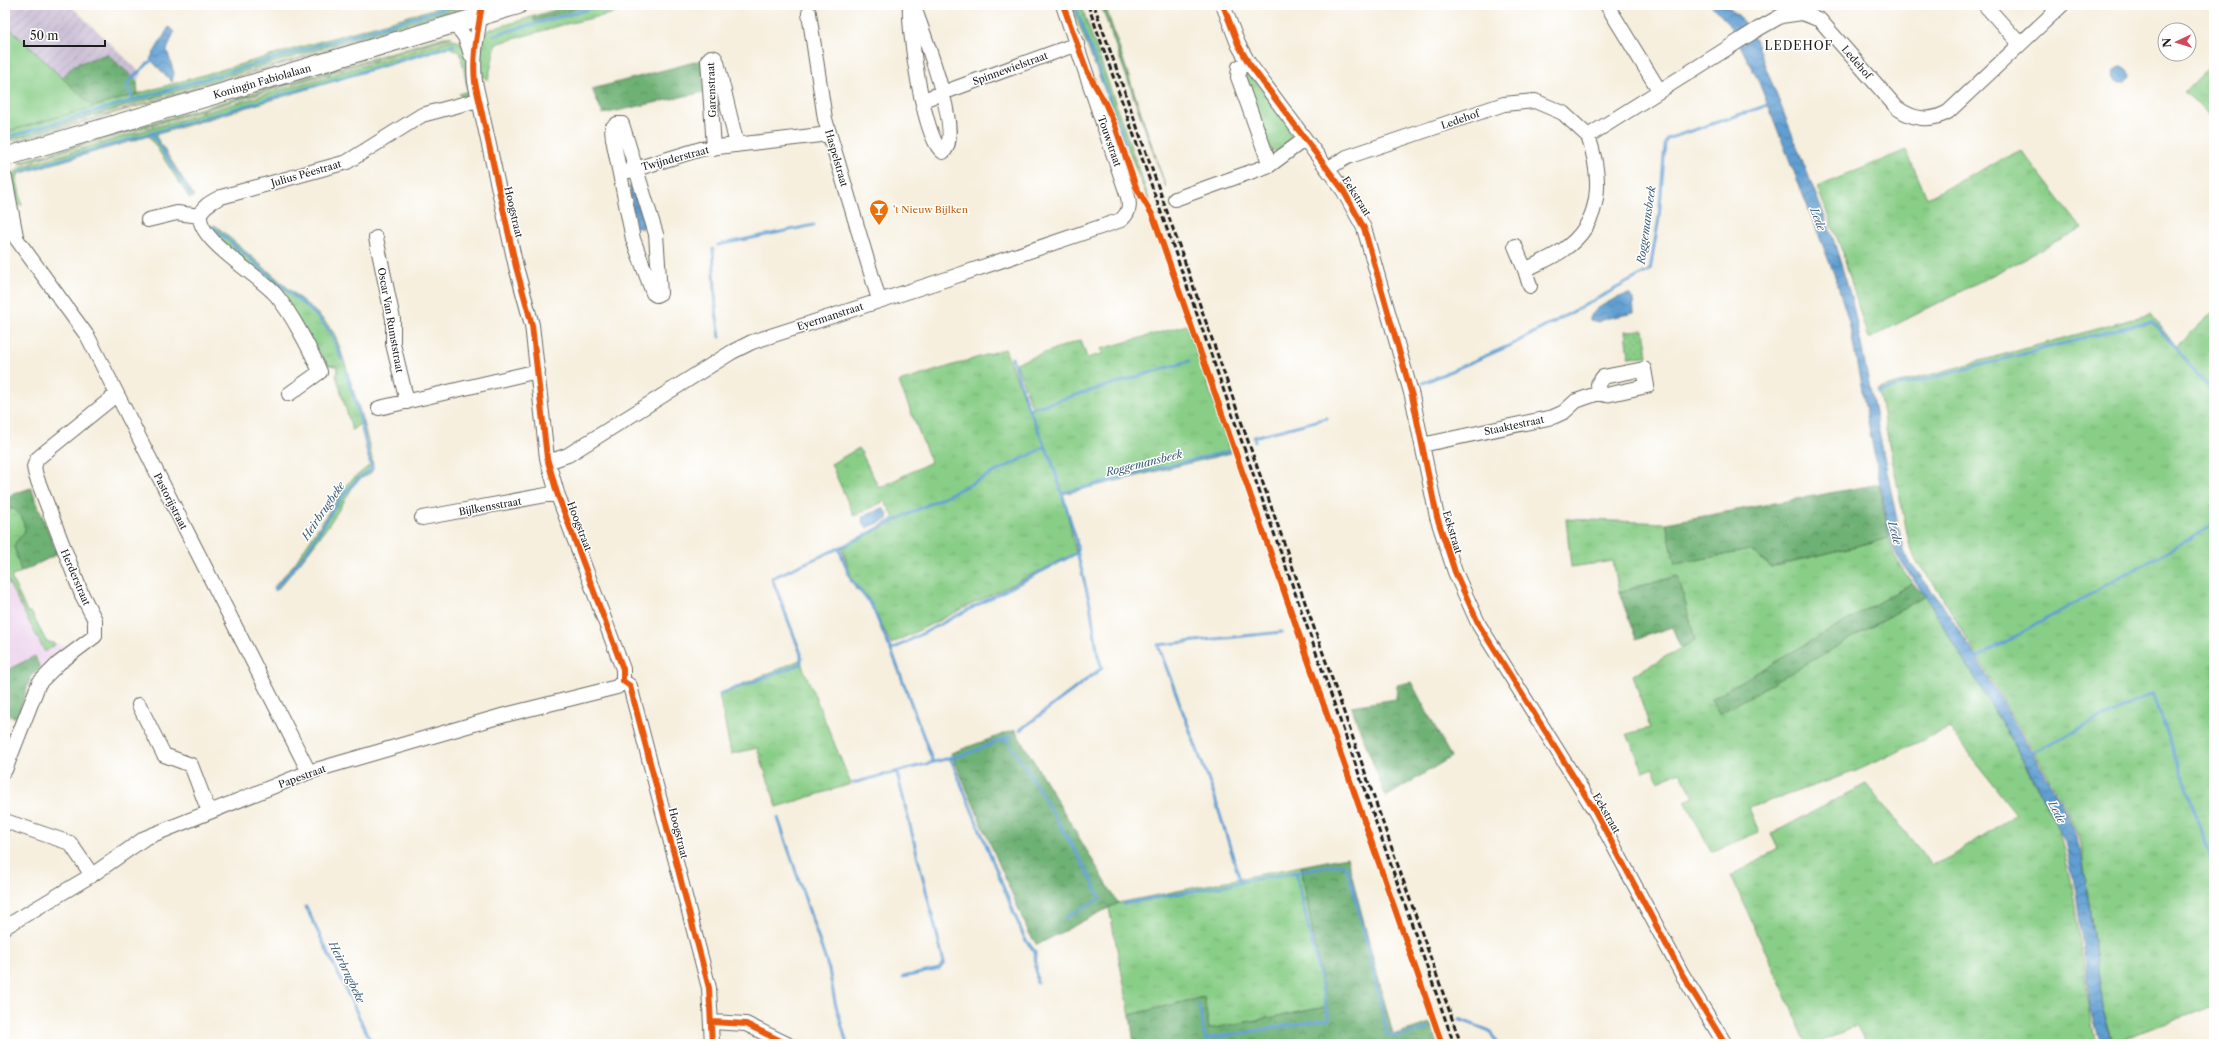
<svg xmlns="http://www.w3.org/2000/svg" width="2219" height="1049" font-family="'Libre Caslon Text',serif">
  <defs>
    <pattern id="industrial-furrows" width="10" height="10" patternUnits="userSpaceOnUse"><rect width="10" height="10" fill="#cbbfd5"/><path d="M-1 1l2-2M0 10L10 0M9 11l2-2" fill="none" stroke="#aea4b6"/></pattern>
    <pattern id="grass-tufts" width="24" height="20" patternUnits="userSpaceOnUse"><rect width="24" height="20" fill="#89ce87"/><path d="M3 7l-1-3M5 7V3M7 7l1-3M15 17l-1-3M17 17v-4M19 17l1-3" fill="none" stroke="#76b074"/></pattern>
    <pattern id="forest-crowns" width="20" height="18" patternUnits="userSpaceOnUse"><rect width="20" height="18" fill="#6eb174"/><path d="M2 6a3 3 0 1 1 6 0M12 15a3 3 0 1 1 6 0" fill="none" stroke="#5a8f5e"/></pattern>
    <pattern id="park-dots" width="8" height="8" patternUnits="userSpaceOnUse"><rect width="8" height="8" fill="#89ce87"/><path d="M2 2h.1M6 6h.1" fill="none" stroke="#76b074" stroke-width="1.8" stroke-linecap="round"/></pattern>
    <pattern id="water-waves" width="16" height="10" patternUnits="userSpaceOnUse"><rect width="16" height="10" fill="#619fd2"/><path d="M0 5q4-4 8 0t8 0" fill="none" stroke="#4f81aa"/></pattern>
  </defs>
  <rect width="100%" height="100%" fill="#fff"/>
  <filter id="ink" filterUnits="userSpaceOnUse"><feTurbulence type="fractalNoise" baseFrequency=".025" numOctaves="2"/><feDisplacementMap in="SourceGraphic" scale="8" xChannelSelector="R" yChannelSelector="G"/><feConvolveMatrix kernelMatrix="1 2 1 2 8 2 1 2 1" color-interpolation-filters="sRGB"/></filter>
  <filter id="wash" filterUnits="userSpaceOnUse"><feTurbulence type="fractalNoise" baseFrequency=".012" numOctaves="4" result="noise"/><feDisplacementMap in="SourceGraphic" scale="16" xChannelSelector="R" yChannelSelector="G"/><feGaussianBlur stdDeviation="0.9" result="paint"/><feColorMatrix in="noise" values="0 0 0 0 0 0 0 0 0 0 0 0 0 0 0 0 0 1.4 0 .05"/><feComposite in="paint" operator="in"/></filter>
  <g filter="url(#wash)">
    <rect width="100%" height="100%" fill="#f6efde"/>
    <path fill="#ebd1eb" d="M31,488l26,66 -46,23 16,35h4l15,29 18,5 -33,30 -14,42 -12,-4v-217z"/>
    <path fill="url(#industrial-furrows)" d="M5,5h65l72,69 -5,7 -30,-27 -33,11 -12,13 -57,-54z"/>
    <path fill="url(#grass-tufts)" stroke="#527552" d="M447,5h23l-465,137v-10z
      M590,5h60l-84,19 -70,20 -8,36 -9,-6 3,-35 6,-9 47,-14 -1,4z
      M1071,5h10l69,197h-1z
      M470,8v1l-456,133z
      M444,37h8l-432,127 -1,-2z
      M453,39l12,6 7,50 -8,4 -5,-5 9,-3 -7,-35 -1,-4 -12,-5 -293,88 39,61 -4,3 -41,-63 -131,38 -1,7 5,24 -7,1c-3,-13 -8,-30 5,-39z
      M2214,62v56l-30,-25z
      M1248,71l46,61 -2,9 -14,10 -7,-1 -28,-72 1,-6z
      M1906,150l21,48 94,-48 61,79 -214,110 -26,-88 -25,-64z
      M215,225l103,89c5,6 13,13 17,21 7,16 40,120 38,134 -1,7 -14,8 -18,14 -22,39 -49,74 -79,108l-2,-4 21,-24 52,-79 23,-19 -10,-41 -8,6 -16,-55 2,-3 -2,-6 -8,-1 -4,-5 -43,-65 -66,-59 -5,-7z
      M2214,311v542l-6,2 6,21v130l-100,36 -10,-28 -23,-170 -14,-35 -130,-221 -21,-27 -7,-18 -31,-154 273,-75 25,33z
      M1187,325l44,128 -168,41 13,59 -185,91 -24,-48 -11,-6 -14,-42 52,-30 -9,-17 -31,15 -23,-52 28,-16 20,40 52,-26 -32,-80 106,-33 24,62 3,-4 -16,-44 65,-23 6,18 15,-4 -1,-5z
      M31,488l26,66 -46,23 16,35h4l15,29 10,3 -11,8 -40,-76v-79z
      M1566,519l100,4 9,41 75,-14 21,17 118,-29 6,20 17,25 -200,116 7,14 206,-117 68,112 64,115 15,62 15,110 9,49h-229l-9,-18 -44,18h-6l-77,-168 47,-27 -7,-15 95,-50 66,81 19,-8 65,-43 -67,-86 -93,43 -107,37 10,24 -48,20 -26,-51 9,-4 -14,-25 -22,9 -5,-13 -9,4 -17,-38 23,-6 -17,-53 62,-35 -17,-64 -59,16 -6,-31 -42,6z
      M800,660l51,124 -74,23 -20,-59 -26,6 -12,-60z
      M1301,866l25,141 -117,22 -6,-32 -73,18 -21,-107 9,-5z"/>
    <path fill="url(#forest-crowns)" stroke="#456648" d="M571,5h19l-56,16 1,-5z
      M1101,5h4l61,183z
      M5,24l57,54 12,-13 33,-11 30,27 1,13 -133,38z
      M702,60l2,32 -101,22 -11,-25z
      M1879,484l10,54 -118,29 -21,-17 -75,14 -9,-41z
      M31,488l26,66 -36,18 -7,-26 3,-6 6,-5 2,-6 -4,-14 -7,-6 -9,-1v-11z
      M1678,576l17,64 -14,8 -9,-21 -36,12 -17,-47z
      M1912,583l13,13 -206,118 -8,-15z
      M35,656l5,12 -9,8 -14,42 -12,-4 2,-44z
      M1411,682l40,75 -65,40 -35,-91 45,-7 1,-14z
      M1015,730l103,173 -81,42 -8,-12 -78,-180z
      M1347,857l46,178 37,-12 8,21h-304l-4,-29 74,-18 5,32 117,-22 -25,-141z"/>
    <path fill="url(#park-dots)" stroke="#527552" d="M1644,330l4,26 -19,1 -3,-26z"/>
    <path fill="#89ce87" stroke="#527552" d="M5,24l88,83 -88,25z"/>
    <path fill="url(#water-waves)" stroke="#3e5e77" d="M1711,5h16l13,12 15,23 78,198 19,62 52,254 38,50 29,45 94,160c8,18 14,35 18,54l21,151 9,30h-12l-11,-38 -14,-114 -11,-50 -32,-64 -40,-70 -68,-112 -28,-39 -8,-25 -40,-210 -13,-43 -78,-199 -29,-56z
      M169,27l5,5 -7,18 7,23 -2,9 -22,-23z
      M2113 75a8 8 0 1 1 16 0a8 8 0 1 1-16 0Z
      M630,186l2,1 11,32 5,3 -6,7 -6,-2 -7,-40z
      M1629,294l4,5 1,14 -30,6 -6,3 -8,-2c-1,-11 29,-24 39,-26z
      M883,508l5,6 -1,5 -20,9c-4,-3 -6,-6 -4,-12z"/>
    <g fill="none" stroke-linecap="round" stroke-linejoin="round">
      <path stroke="#619fd2" stroke-width="3" d="M1075,5l50,138
        M494,35l109,-30
        M133,99l-6,-13 3,-6 23,-21
        M152,134l40,63
        M5,138l451,-133
        M19,172l435,-127
        M212,226l104,89 15,18 11,27
        M718,245l96,-20
        M713,249l3,63 4,25
        M1012,358l16,49 23,52 11,34 14,46 2,17 12,48 8,52 4,12 -82,62
        M1423,383l88,-38 139,-75 9,-52 6,-74 2,-5 104,-35
        M1878,392l260,-68 13,-2 7,6 52,61
        M1030,409l159,-48
        M1255,441l-1,-4 73,-19
        M1062,493l168,-42
        M839,548l193,-94 13,-8
        M275,589c11,-13 23,-25 32,-38 22,-32 31,-60 65,-82l-13,-54 -13,-43
        M891,650l186,-97
        M1973,660l241,-135
        M720,694l81,-30v-10l-29,-76 67,-30 12,32 20,24 24,56 38,102
        M1005,738c21,28 38,59 56,89 13,23 29,46 39,71l-35,20
        M2029,754l124,-61 58,164 3,-1
        M950,757l69,168 6,14 10,13 2,31
        M897,773l47,190 -5,6 -36,8
        M853,783l116,-30 42,-17
        M778,818l51,152 6,32 12,42
        M2211,857l3,9
        M1241,883l-27,-88 -56,-150 124,-13
        M1123,904l215,-40 7,2 4,8 19,73 19,87c12,6 28,-2 41,-6
        M306,907l66,137
        M1199,1005l6,34 124,-20 -33,-147
        M1459,1019l31,12 7,13
        M2090,1044l12,-4"/>
    </g>
  </g>
  <g filter="url(#ink)">
    <g fill="none" stroke-linecap="round" stroke-linejoin="round">
      <defs>
        <path id="minor" d="M482,5c-4,26 -10,50 -7,77l41,185 16,58 15,133 10,35 66,176v12l7,5 79,302 3,56
          M910,5c-2,24 14,137 33,147 21,-16 -20,-119 -28,-142l-5,-5
          M1223,5l15,39 10,18 95,128 21,38 48,168 25,121 18,55 24,53 116,186 87,163 43,70
          M1607,5l52,85
          M1985,5l35,39
          M809,13l16,106 54,181
          M451,25c14,5 16,17 20,30
          M1248,62l-9,5 -1,10 32,88
          M923,100l154,-56
          M617,124h5l34,110 4,59 -4,2 -3,-2 -20,-54 -20,-100 -1,-11z
          M714,148l-6,-88 3,-3 4,1 2,4 20,83
          M1327,169l20,-12 157,-53 31,-3 28,12 25,23 170,-107 23,-13 21,-3 18,7 77,88c17,12 33,14 51,4l114,-107
          M629,171l72,-22 128,-15
          M5,178l11,58
          M1175,199l95,-34 35,-26
          M148,220l29,-7 23,3
          M5,223l83,114 221,435
          M376,238l17,81v25l14,58
          M1515,246l10,24
          M1530,286l-5,-16c13,-7 27,-12 38,-20 41,-28 39,-74 25,-114
          M289,394l31,-22c-9,-22 -29,-59 -44,-77 -16,-19 -76,-53 -76,-78 0,-10 13,-16 21,-20l126,-35 75,-47 56,-15
          M379,408l159,-37
          M1422,445l131,-28 11,-5 12,-11 23,-8 7,2 41,-9 -3,-17 -41,8 -5,7 1,9
          M548,462l20,-7 164,-103 20,-10 195,-63 174,-59c8,-7 9,-13 7,-23l-65,-192
          M422,518l135,-25
          M139,705l25,50 27,10 18,47
          M5,770l34,-87 20,-20 36,-27v-16l-13,-25 -46,-119 -2,-9 3,-8 7,-6 73,-59
          M5,821l65,22 22,32
          M5,927l87,-52 53,-37 164,-66 196,-57 112,-28 6,-6
          M712,1022l34,2 41,20"/>
        <path id="major" d="M5,157l513,-152"/>
      </defs>
      <use href="#minor" stroke="#686660" stroke-width="16"/>
      <use href="#major" stroke="#686660" stroke-width="20"/>
      <use href="#minor" stroke="#fff" stroke-width="14"/>
      <use href="#major" stroke="#fff" stroke-width="18"/>
      <path stroke="#1c1c1c" stroke-width="3" stroke-dasharray="6 3" stroke-linecap="butt" d="M1088,5l366,1039
        M1094,5l367,1039"/>
      <defs>
        <path id="cycleway" d="M482,5c-4,26 -10,50 -7,77l41,185 16,58 15,133 10,35 66,176v12l7,5 79,302 3,56
          M1063,5l24,66 18,32 9,20 22,64 17,29 289,828
          M1223,5l15,39 10,18 95,128 21,38 48,168 25,121 18,55 24,53 116,186 87,163 43,70
          M712,1022l34,2 41,20"/>
      </defs>
      <use href="#cycleway" stroke="#fff" stroke-width="8"/>
      <use href="#cycleway" stroke="#e8590c" stroke-width="6"/>
    </g>
  </g>
  <defs>
    <symbol id="bar-pin" viewBox="-11 -11 22 30"><path d="M0 17L-7.5 6A9.5 9.5 0 1 1 7.5 6Z" fill="#e8710a" stroke="#fff"/><path d="M-6-5H6L.8 .8V4.5H3.5V6h-7V4.5H-.8V.8Z" fill="#fff"/></symbol>
  </defs>
  <g fill-rule="evenodd">
    <use href="#bar-pin" x="868" y="198" width="22" height="30"/>
  </g>
  <g text-anchor="middle" stroke-width="3" stroke-linejoin="round" paint-order="stroke">
    <g font-size="10" fill="#1c1c1c" stroke="#fff">
      <text transform="translate(1857 62) rotate(49)" y="4">Ledehof</text>
      <text transform="translate(1010 68) rotate(-20)" y="4">Spinnewielstraat</text>
      <text transform="translate(262 81) rotate(-16)" y="4">Koningin Fabiolalaan</text>
      <text transform="translate(711 90) rotate(-92)" y="4">Garenstraat</text>
      <text transform="translate(1460 119) rotate(-19)" y="4">Ledehof</text>
      <text transform="translate(1110 141) rotate(71)" y="4">Touwstraat</text>
      <text transform="translate(675 158) rotate(-15)" y="4">Twijnderstraat</text>
      <text transform="translate(837 158) rotate(74)" y="4">Haspelstraat</text>
      <text transform="translate(306 173) rotate(-16)" y="4">Julius Péestraat</text>
      <text transform="translate(1357 196) rotate(58)" y="4">Eekstraat</text>
      <text transform="translate(514 212) rotate(77)" y="4">Hoogstraat</text>
      <text transform="translate(830 316) rotate(-18)" y="4">Eyermanstraat</text>
      <text transform="translate(391 320) rotate(80)" y="4">Oscar Van Rumststraat</text>
      <text transform="translate(1514 425) rotate(-12)" y="4">Staaktestraat</text>
      <text transform="translate(171 501) rotate(63)" y="4">Pastorijstraat</text>
      <text transform="translate(490 506) rotate(-10)" y="4">Bijlkensstraat</text>
      <text transform="translate(580 526) rotate(69)" y="4">Hoogstraat</text>
      <text transform="translate(1453 532) rotate(73)" y="4">Eekstraat</text>
      <text transform="translate(76 577) rotate(67)" y="4">Herderstraat</text>
      <text transform="translate(302 776) rotate(-20)" y="4">Papestraat</text>
      <text transform="translate(1607 813) rotate(60)" y="4">Eekstraat</text>
      <text transform="translate(679 833) rotate(76)" y="4">Hoogstraat</text>
    </g>
    <g font-size="10" fill="#c56008" stroke="#fff" text-anchor="start">
      <text x="893" y="213">'t Nieuw Bijlken</text>
    </g>
    <g font-size="11" font-style="italic" fill="#3e5e77" stroke="#fff">
      <text transform="translate(1818 219) rotate(69)" y="4">Lede</text>
      <text transform="translate(1646 225) rotate(-82)" y="4">Roggemansbeek</text>
      <text transform="translate(1144 463) rotate(-14)" y="4">Roggemansbeek</text>
      <text transform="translate(323 511) rotate(-56)" y="4">Heirbrugbeke</text>
      <text transform="translate(1895 533) rotate(75)" y="4">Lede</text>
      <text transform="translate(2057 812) rotate(63)" y="4">Lede</text>
      <text transform="translate(347 972) rotate(64)" y="4">Heirbrugbeke</text>
    </g>
    <g font-size="12" letter-spacing="1" fill="#1c1c1c" stroke="#fff">
      <text x="1799" y="50">LEDEHOF</text>
    </g>
  </g>
  <rect width="2219" height="1049" fill="none" stroke="#fff" stroke-width="20"/>
  <g transform="translate(2177 42) rotate(266)"><circle r="19" fill="#ffffff" stroke="#a4a4a4"/>
  <path d="M0-3L7 15L0 10L-7 15Z" fill="#d1495b"/>
  <text y="-6" font-size="11" font-weight="bold" text-anchor="middle" fill="#1c1c1c">N</text>
  </g>
  <path d="M24 40v6h81v-6" fill="none" stroke="#1c1c1c" stroke-width="2"/>
  <text x="30" y="40" font-size="12" fill="#1c1c1c" stroke="#ffffff" stroke-width="3" paint-order="stroke">50 m</text>
</svg>
